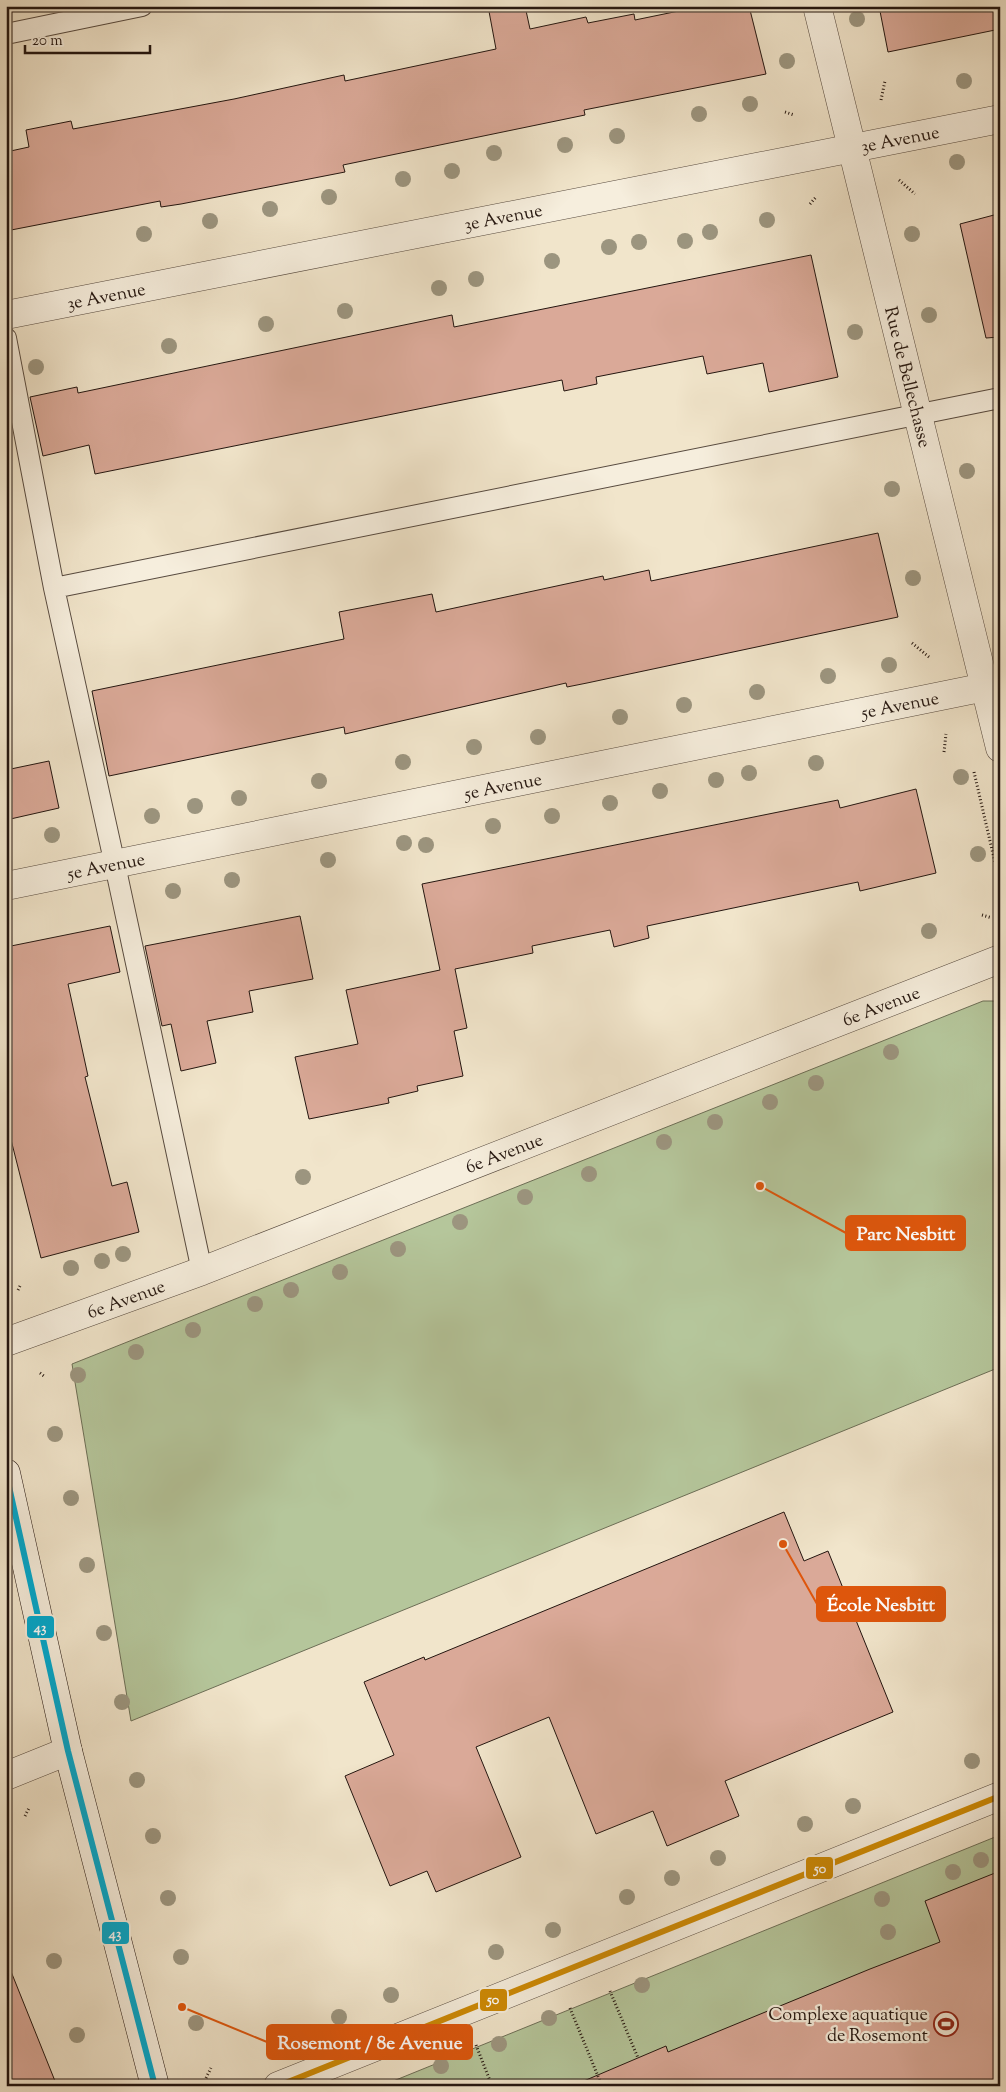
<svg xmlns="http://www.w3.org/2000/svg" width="1006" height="2092" font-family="'Sorts Mill Goudy',serif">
  <rect width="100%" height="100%" fill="#f1e5cb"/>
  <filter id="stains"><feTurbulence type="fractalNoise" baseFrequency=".004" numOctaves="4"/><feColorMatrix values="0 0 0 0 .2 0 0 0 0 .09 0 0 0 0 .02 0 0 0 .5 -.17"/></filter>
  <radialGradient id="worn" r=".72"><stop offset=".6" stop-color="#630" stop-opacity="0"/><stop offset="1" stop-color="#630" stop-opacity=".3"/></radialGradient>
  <path fill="#b5c69b" stroke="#6c6e56" d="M983,1001h11l6,7v359l-869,354 -59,-357z
    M1000,1835v251h-619z"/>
  <path fill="#daa998" stroke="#241610" d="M488,6h37l5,23 56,-12 2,6 46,-9 1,6 68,-14h46l17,68 -182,36 1,5 -242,50 2,7 -164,32 -20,3 -1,-6 -154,30v-79l23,-5 -3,-17 45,-9 2,8 161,-30 110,-24 1,6 151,-32z
    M879,6h121v23l-112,23z
    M994,215h6v122l-14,1 -26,-114z
    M811,255l27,122 -69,15 -6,-29 -56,11 -4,-18 -107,21 1,7 -33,7 -2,-11 -467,94 -6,-29 -46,11 -13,-59 47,-10 1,6 374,-78 2,12z
    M878,533l20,84 -311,66 -20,4 -1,-4 -221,51 -1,-7 -235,49 -17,-85 252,-52 -5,-27 93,-18 4,18 167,-36 1,4 45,-10 2,11z
    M49,761l10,47 -53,12v-50z
    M916,789l20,84 -76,18 -2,-9 -211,44 2,12 -35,9 -4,-17 -78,16 1,7 -78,16 12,59 -13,3 9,45 -46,10 1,5 -30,7 1,5 -80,16 -14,-62 63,-13 -12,-54 94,-20 -18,-86 416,-84 2,8z
    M300,916l13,63 -64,12 4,21 -46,9 9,42 -35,8 -10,-47 -9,2 -17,-80z
    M110,926l10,46 -52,12 20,92 -3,1 27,109 15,-4 12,50 -98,26 -35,-138v-173z
    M784,1512l20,49 24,-10 65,161 -168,69 14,35 -72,30 -14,-35 -57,23 -47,-117 -73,30 45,110 -85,35 -9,-21 -37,15 -45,-110 49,-21 -30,-73 60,-25 1,3z
    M1000,1871v215h-428l94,-40 2,6 202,-83 70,-27 -15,-41z
    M6,1964h2l49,122h-51z"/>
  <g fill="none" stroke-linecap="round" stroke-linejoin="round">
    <defs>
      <path id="service" d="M6,34l136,-28
        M6,338l48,250 61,277 87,406
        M54,588l946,-190"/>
      <path id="minor" d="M6,315l994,-196
        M6,886l994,-202
        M6,1342l196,-71 798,-312
        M6,1776l62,-25
        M278,2086l722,-290"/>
      <path id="tertiary" d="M817,6l183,742"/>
      <path id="secondary" d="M6,1473l62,278 87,335"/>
    </defs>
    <use href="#service" stroke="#574a3f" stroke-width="22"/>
    <use href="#minor" stroke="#574a3f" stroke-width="29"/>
    <use href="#tertiary" stroke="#574a3f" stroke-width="29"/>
    <use href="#secondary" stroke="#241610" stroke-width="29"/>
    <path stroke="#241610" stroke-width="3" stroke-dasharray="1 2.5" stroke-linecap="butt" d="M881,100l4,-19
      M785,112l9,3
      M899,180l16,14
      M810,204l6,-7
      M912,643l17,14
      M944,752l2,-18
      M974,772l26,112
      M982,915l10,3
      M18,1290l3,-6
      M40,1373l4,3
      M25,1816l4,-8
      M610,1991l28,67
      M570,2008l32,78
      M476,2045l16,41
      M206,2078l5,-10"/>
    <use href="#service" stroke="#f6eedd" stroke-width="20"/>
    <use href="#minor" stroke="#f6eedd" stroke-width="28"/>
    <use href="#tertiary" stroke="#f6eedd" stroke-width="28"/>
    <use href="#secondary" stroke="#f6eedd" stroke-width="28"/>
    <defs>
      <path id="bus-1" d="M6,1473l62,278 87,335"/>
      <path id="bus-2" d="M278,2086l722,-290"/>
    </defs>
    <use href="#bus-1" stroke="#f6eedd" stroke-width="10"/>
    <use href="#bus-2" stroke="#f6eedd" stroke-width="10"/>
    <use href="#bus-1" stroke="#00a9ce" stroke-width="6"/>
    <use href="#bus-2" stroke="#cd8903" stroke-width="6"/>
  </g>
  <g fill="#9c957f">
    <circle cx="857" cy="19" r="8"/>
    <circle cx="787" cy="61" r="8"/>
    <circle cx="964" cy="81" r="8"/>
    <circle cx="750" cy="104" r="8"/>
    <circle cx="699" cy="114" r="8"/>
    <circle cx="617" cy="136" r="8"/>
    <circle cx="565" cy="145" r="8"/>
    <circle cx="494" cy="153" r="8"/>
    <circle cx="957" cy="162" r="8"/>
    <circle cx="452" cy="171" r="8"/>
    <circle cx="403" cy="179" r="8"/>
    <circle cx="329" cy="197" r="8"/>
    <circle cx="270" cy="209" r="8"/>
    <circle cx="767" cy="220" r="8"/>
    <circle cx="210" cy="221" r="8"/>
    <circle cx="710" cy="232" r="8"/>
    <circle cx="144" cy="234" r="8"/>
    <circle cx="912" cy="234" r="8"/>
    <circle cx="685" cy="241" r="8"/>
    <circle cx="639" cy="242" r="8"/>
    <circle cx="609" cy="247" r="8"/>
    <circle cx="552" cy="261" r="8"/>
    <circle cx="476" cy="279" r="8"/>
    <circle cx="439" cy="288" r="8"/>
    <circle cx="345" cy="311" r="8"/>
    <circle cx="929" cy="315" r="8"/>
    <circle cx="266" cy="324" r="8"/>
    <circle cx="855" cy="332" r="8"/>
    <circle cx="169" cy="346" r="8"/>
    <circle cx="36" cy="367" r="8"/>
    <circle cx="967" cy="471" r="8"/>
    <circle cx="892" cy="489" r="8"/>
    <circle cx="913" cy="578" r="8"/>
    <circle cx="889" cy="665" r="8"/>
    <circle cx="828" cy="676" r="8"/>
    <circle cx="757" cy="692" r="8"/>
    <circle cx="684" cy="705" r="8"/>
    <circle cx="620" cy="717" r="8"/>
    <circle cx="538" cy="737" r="8"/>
    <circle cx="474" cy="747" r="8"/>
    <circle cx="403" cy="762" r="8"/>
    <circle cx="816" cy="763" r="8"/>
    <circle cx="749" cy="773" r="8"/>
    <circle cx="961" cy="777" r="8"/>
    <circle cx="716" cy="780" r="8"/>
    <circle cx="319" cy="781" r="8"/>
    <circle cx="660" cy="791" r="8"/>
    <circle cx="239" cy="798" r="8"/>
    <circle cx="610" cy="803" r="8"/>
    <circle cx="195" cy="806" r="8"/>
    <circle cx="152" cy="816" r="8"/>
    <circle cx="552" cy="816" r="8"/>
    <circle cx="493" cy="826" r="8"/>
    <circle cx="52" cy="835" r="8"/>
    <circle cx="404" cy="843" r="8"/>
    <circle cx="426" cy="845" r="8"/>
    <circle cx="978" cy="854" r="8"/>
    <circle cx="328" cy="860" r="8"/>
    <circle cx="232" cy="880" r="8"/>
    <circle cx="173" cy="891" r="8"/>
    <circle cx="929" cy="931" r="8"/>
    <circle cx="891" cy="1052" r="8"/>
    <circle cx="816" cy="1083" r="8"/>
    <circle cx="770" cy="1102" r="8"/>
    <circle cx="715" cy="1122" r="8"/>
    <circle cx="664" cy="1142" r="8"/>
    <circle cx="589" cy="1174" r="8"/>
    <circle cx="303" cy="1177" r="8"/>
    <circle cx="525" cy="1197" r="8"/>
    <circle cx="460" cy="1222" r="8"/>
    <circle cx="398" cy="1249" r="8"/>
    <circle cx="123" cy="1254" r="8"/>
    <circle cx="102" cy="1261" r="8"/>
    <circle cx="71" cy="1268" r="8"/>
    <circle cx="340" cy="1272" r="8"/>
    <circle cx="291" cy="1290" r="8"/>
    <circle cx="255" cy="1304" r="8"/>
    <circle cx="193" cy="1330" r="8"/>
    <circle cx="136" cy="1352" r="8"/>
    <circle cx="78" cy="1375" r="8"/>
    <circle cx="55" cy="1434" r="8"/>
    <circle cx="71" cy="1498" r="8"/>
    <circle cx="87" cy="1565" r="8"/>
    <circle cx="104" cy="1633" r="8"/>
    <circle cx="122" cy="1702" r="8"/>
    <circle cx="972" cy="1761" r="8"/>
    <circle cx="137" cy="1780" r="8"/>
    <circle cx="853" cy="1806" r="8"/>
    <circle cx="805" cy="1824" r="8"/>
    <circle cx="153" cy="1836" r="8"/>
    <circle cx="718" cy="1858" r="8"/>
    <circle cx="981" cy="1860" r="8"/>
    <circle cx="953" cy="1872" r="8"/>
    <circle cx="672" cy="1878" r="8"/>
    <circle cx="627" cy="1897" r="8"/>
    <circle cx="168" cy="1898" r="8"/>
    <circle cx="882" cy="1899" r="8"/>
    <circle cx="553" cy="1930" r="8"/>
    <circle cx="888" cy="1932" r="8"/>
    <circle cx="496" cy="1952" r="8"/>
    <circle cx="181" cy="1957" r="8"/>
    <circle cx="54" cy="1961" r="8"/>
    <circle cx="642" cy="1985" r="8"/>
    <circle cx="391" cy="1995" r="8"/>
    <circle cx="339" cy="2017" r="8"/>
    <circle cx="549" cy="2018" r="8"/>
    <circle cx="196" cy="2023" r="8"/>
    <circle cx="77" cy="2035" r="8"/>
    <circle cx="499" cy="2044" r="8"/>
    <circle cx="441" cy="2066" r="8"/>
  </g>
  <defs>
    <symbol id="stadium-ring" viewBox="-11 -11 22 22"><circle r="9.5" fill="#f6eedd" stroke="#8f2418" stroke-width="1.5"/><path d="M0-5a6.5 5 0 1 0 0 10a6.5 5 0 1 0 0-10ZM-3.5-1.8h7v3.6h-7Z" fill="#8f2418"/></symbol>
  </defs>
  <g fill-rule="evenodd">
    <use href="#stadium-ring" x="932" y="2010" width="28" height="28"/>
  </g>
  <g text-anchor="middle" stroke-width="4.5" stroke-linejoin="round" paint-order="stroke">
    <g font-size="18" fill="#241610" stroke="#f6eedd">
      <text transform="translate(900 139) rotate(-11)" y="6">3e Avenue</text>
      <text transform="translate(503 217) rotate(-11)" y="6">3e Avenue</text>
      <text transform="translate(106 296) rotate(-11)" y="6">3e Avenue</text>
      <text transform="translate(908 377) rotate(76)" y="6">Rue de Bellechasse</text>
      <text transform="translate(900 705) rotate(-11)" y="6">5e Avenue</text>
      <text transform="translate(503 786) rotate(-11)" y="6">5e Avenue</text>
      <text transform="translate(106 866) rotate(-11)" y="6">5e Avenue</text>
      <text transform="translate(881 1006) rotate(-21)" y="6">6e Avenue</text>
      <text transform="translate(504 1153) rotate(-21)" y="6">6e Avenue</text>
      <text transform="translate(126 1299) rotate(-20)" y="6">6e Avenue</text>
    </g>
    <g font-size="18" fill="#241610" stroke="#f6eedd" text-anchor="end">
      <text x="928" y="2020">Complexe aquatique<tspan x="928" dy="21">de Rosemont</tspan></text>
    </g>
  </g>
  <path fill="none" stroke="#de560c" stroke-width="2" d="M760 1186L846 1233M783 1544L817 1604M182 2007L267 2042"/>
  <g fill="#de560c" stroke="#f6eedd" stroke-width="2">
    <circle cx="760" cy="1186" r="5"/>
    <circle cx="783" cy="1544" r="5"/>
    <circle cx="182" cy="2007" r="5"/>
  </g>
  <g fill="#de560c" stroke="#de560c" stroke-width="2">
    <rect x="846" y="1216" width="119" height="34" rx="5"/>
    <rect x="817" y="1587" width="128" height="34" rx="5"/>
    <rect x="267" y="2025" width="205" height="34" rx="5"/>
  </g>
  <g font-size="19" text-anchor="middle" font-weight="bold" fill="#fff">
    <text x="906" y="1240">Parc Nesbitt</text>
    <text x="881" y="1611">École Nesbitt</text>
    <text x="370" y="2049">Rosemont / 8e Avenue</text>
  </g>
  <g stroke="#f6eedd" stroke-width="2">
    <rect x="26" y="1615" width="29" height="24" rx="5" fill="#00a9ce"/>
    <rect x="805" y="1856" width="29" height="24" rx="5" fill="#cd8903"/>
    <rect x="101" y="1921" width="29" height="24" rx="5" fill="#00a9ce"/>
    <rect x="479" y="1988" width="29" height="24" rx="5" fill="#cd8903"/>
  </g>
  <g font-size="14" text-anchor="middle" font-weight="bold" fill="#fff">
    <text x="40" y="1632">43</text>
    <text x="820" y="1873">50</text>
    <text x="115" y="1938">43</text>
    <text x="493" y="2004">50</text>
  </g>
  <rect width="1006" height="2092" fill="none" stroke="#f1e5cb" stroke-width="25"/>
  <rect x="8" y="8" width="991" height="2077" fill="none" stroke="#241610" stroke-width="2.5"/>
  <rect x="12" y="12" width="981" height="2067" fill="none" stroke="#241610"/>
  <path d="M25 45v8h125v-8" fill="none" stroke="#241610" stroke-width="2.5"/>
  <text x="32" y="45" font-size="15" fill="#241610" stroke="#f6eedd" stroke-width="4" paint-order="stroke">20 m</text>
  <rect width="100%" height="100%" filter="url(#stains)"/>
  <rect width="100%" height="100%" fill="url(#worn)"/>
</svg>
